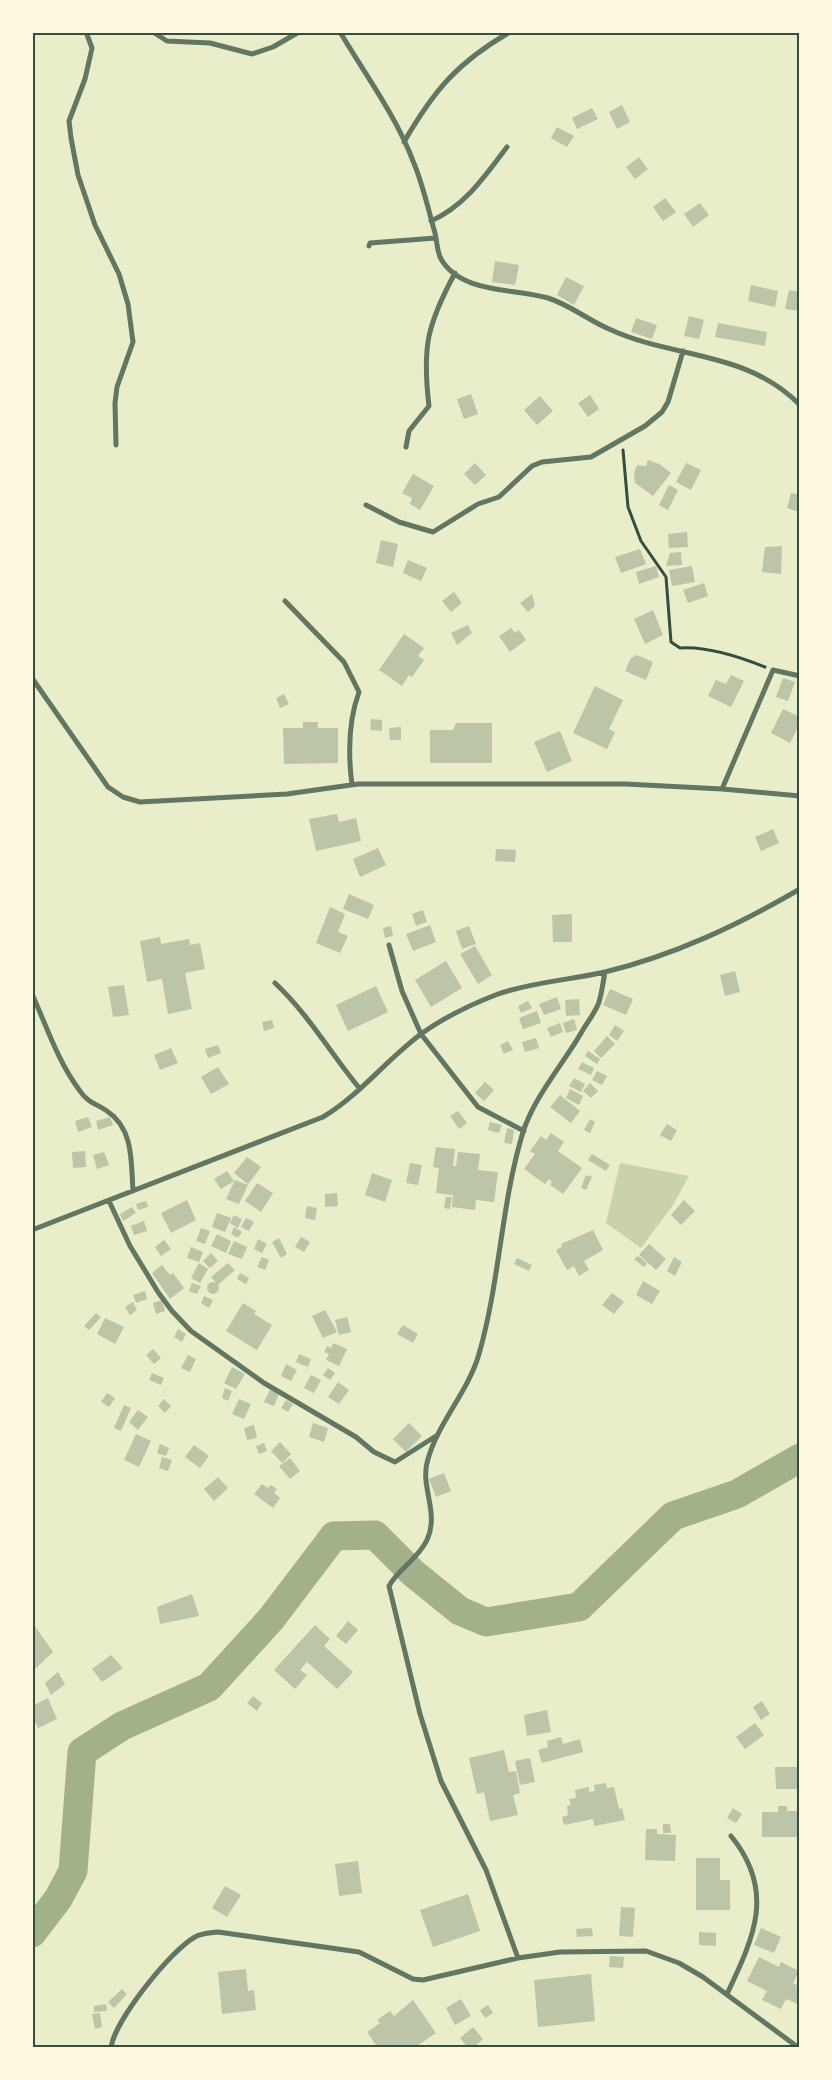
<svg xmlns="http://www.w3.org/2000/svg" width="832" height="2080" font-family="Ubuntu,sans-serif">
  <rect width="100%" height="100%" fill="#e9edc9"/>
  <path fill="#cad2ad" d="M620,1163l69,13 -16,29 -32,43 -35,-25z"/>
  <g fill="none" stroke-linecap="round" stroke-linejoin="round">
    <path stroke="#a3b18a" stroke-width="29" d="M32,1933l26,-34 15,-28 9,-119 40,-26 87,-39 62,-68 63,-83 41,-1 38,38 47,38 26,11 93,-15 94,-91 64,-22 63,-36"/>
  </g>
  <path fill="#bcc5a7" d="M622,105l8,17 -13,7 -8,-17z
    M592,108l6,11 -21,10 -5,-11z
    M557,127l17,9 -7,11 -16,-9z
    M639,157l9,12 -13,10 -9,-12z
    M665,198l11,14 -13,9 -10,-14z
    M700,203l9,12 -16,12 -9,-13z
    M495,261l24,4 -4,20 -23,-3z
    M566,277l18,9 -10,19 -17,-10z
    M751,285l27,6 -3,16 -27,-6z
    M789,290l11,2v19l-15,-2z
    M689,316l15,4 -5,19 -15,-3z
    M636,318l21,7 -5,14 -21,-7z
    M718,323l49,9 -2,14 -50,-9z
    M471,394l7,20 -14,5 -7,-20z
    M590,395l9,14 -11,8 -10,-14z
    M540,396l13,15 -16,14 -13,-15z
    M648,460l11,4 12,9 -18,23 -18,-13 -1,-10 3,-8 9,1z
    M475,463l11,12 -11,10 -11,-11z
    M686,463l15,7 -10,20 -15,-8z
    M413,474l21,12 -14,24 -10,-6 2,-6 -10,-5z
    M669,485l9,5 -10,20 -9,-5z
    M791,493l9,2v17l-13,-4z
    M687,532l1,15 -19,1 -1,-14z
    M381,540l17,4 -5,23 -17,-4z
    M782,546l-1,28 -19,-2 3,-25z
    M640,549l6,15 -25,9 -6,-16z
    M681,552l1,13 -16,1 4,-13z
    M408,560l19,8 -6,13 -18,-8z
    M656,566l3,11 -20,7 -3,-12z
    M692,566l3,16 -23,4 -3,-16z
    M704,583l4,13 -20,7 -5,-13z
    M454,592l8,11 -11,9 -9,-11z
    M532,594l3,12 -7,6 -8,-9z
    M653,610l10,25 -18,9 -11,-25z
    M468,625l4,8 -15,12 -6,-12z
    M511,628l4,5 4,-3 7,10 -16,12 -11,-16z
    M404,634l20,14 -6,8 6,4 -12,17 -3,-2 -7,11 -23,-16z
    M637,655l16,7 -7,18 -21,-9 6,-13z
    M731,675l13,6 -13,26 -23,-11 8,-16 10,4z
    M783,678l12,4 -7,19 -12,-4z
    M595,686l28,14 -14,29 6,3 -8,17 -34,-16z
    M284,694l5,10 -9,4 -4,-10z
    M783,709l17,8v6l-10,20 -19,-10z
    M371,719l11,1v11l-12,-1z
    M303,722h15v6h20v35l-54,1 -1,-36h20z
    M456,723h36v40h-62v-33h23z
    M401,727v13h-11l-1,-12z
    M560,731l12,30 -25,11 -13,-30z
    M337,814l2,8 17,-4 5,23 -45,10 -7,-32z
    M773,829l6,14 -18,8 -6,-14z
    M378,848l8,17 -26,12 -7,-18z
    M496,849l20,1 -1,12 -20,-1z
    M349,894l25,11 -6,14 -25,-10z
    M330,907l15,7 -7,18 10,4 -8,17 -24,-10z
    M423,910l4,12 -11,4 -4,-12z
    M572,914v28h-19l-1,-27z
    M430,925l6,17 -23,9 -7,-17z
    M391,926l2,10 -8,2 -2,-10z
    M469,926l7,18 -14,5 -6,-18z
    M160,937l1,7 28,-5 1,6 10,-2 5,26 -20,4 7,36 -24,5 -6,-35 -15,3 -7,-41z
    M475,946l17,29 -14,9 -18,-30z
    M446,961l16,27 -31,19 -16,-27z
    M735,971l5,21 -15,4 -5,-21z
    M124,985l5,30 -16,2 -5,-30z
    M376,986l12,26 -40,19 -12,-26z
    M610,989l23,10 -7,16 -23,-10z
    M557,997l4,12 -17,6 -5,-11z
    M579,999l1,16 -14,1 -1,-16z
    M528,1001l4,7 -11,5 -3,-7z
    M537,1011l4,12 -18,6 -4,-11z
    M574,1019l3,11 -11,3 -3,-10z
    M272,1020l2,8 -10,3 -2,-9z
    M560,1023l3,9 -12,5 -4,-9z
    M615,1025l9,6 -7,10 -8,-6z
    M607,1036l8,8 -14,14 -7,-7z
    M536,1038l3,10 -14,4 -3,-10z
    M508,1041l5,9 -9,4 -4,-9z
    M218,1045l3,8 -13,5 -3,-9z
    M171,1048l7,15 -18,7 -6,-15z
    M588,1051l12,8 -3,5 -12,-8z
    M582,1062l12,6 -3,7 -13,-6z
    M218,1067l11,17 -18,10 -10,-17z
    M597,1071l10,5 -5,9 -10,-5z
    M574,1078l11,6 -4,8 -12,-6z
    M485,1082l9,8 -10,11 -9,-8z
    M590,1083l8,8 -7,7 -8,-7z
    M570,1089l13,7 -4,9 -13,-7z
    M560,1095l20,16 -9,12 -21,-16z
    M458,1111l9,12 -8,6 -9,-13z
    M88,1117l4,10 -14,5 -3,-11z
    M110,1117l3,8 -15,5 -2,-9z
    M590,1119l5,3 -5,11 -6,-3z
    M490,1122l12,3 -3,8 -11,-3z
    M667,1124l10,6 -6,11 -11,-6z
    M507,1128l7,2 -2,14 -8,-1z
    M551,1133l13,9 -6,9 24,17 -19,26 -13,-9 2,-3 -3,-3 -4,5 -21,-15 11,-15 -5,-3 11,-15 5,4z
    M436,1147l19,2 -2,17h3l2,-14 22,2 -2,16 20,2 -4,30 -18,-2 -1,10 -23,-3 1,-12 -17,-2 3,-25 -6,-1z
    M85,1151l1,16 -13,1 -1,-16z
    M104,1152l5,13 -12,4 -4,-14z
    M592,1154l18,11 -4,6 -18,-11z
    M247,1157l14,10 -13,17 -14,-11z
    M410,1163l12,2 -4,20 -12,-2z
    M227,1171l7,10 -13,8 -7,-10z
    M372,1173l20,7 -7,22 -20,-7z
    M586,1175l6,2 -6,13 -5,-2z
    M235,1180l13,5 -9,19 -13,-5z
    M257,1183l16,10 -12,19 -16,-11z
    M337,1193l1,13 -13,1v-13z
    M446,1197h6l-2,12 -6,-1z
    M187,1200l9,20 -25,13 -10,-20z
    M684,1200l11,11 -14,14 -10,-10z
    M146,1201l2,6 -10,3 -2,-6z
    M307,1206l10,2 -2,12 -10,-2z
    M132,1207l4,6 -13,8 -3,-7z
    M217,1213l14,5 -6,14 -13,-5z
    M234,1215l8,4 -4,9 -8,-5z
    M246,1218l8,4 -5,9 -8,-4z
    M144,1221l3,10 -13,4 -3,-9z
    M234,1227l8,5 -4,6 -7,-4z
    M201,1228l9,3 -5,13 -9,-3z
    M593,1230l10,20 -19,11 5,9 -10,6 -5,-10 -7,4 -11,-20 6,-3 -1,-3z
    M217,1234l14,7 -5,12 -15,-7z
    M301,1237l9,5 -6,10 -9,-5z
    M279,1238l8,16 -6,4 -9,-16z
    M258,1239l9,5 -5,9 -8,-4z
    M164,1240l7,9 -10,7 -6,-9z
    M234,1241l13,6 -5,12 -14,-5z
    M649,1244l17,15 -10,11 -17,-15z
    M191,1247l12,5 -4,10 -12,-4z
    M211,1253l7,8 -8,7 -7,-7z
    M638,1256l9,7 -3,4 -10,-8z
    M262,1257l7,3 -4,10 -8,-3z
    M674,1257l8,5 -7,14 -8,-5z
    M517,1258l15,7 -3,6 -15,-7z
    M199,1263l9,6 -8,14 -9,-5z
    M228,1263l7,7 -17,15 -7,-8z
    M162,1265l8,10 3,-2 11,15 -14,11 -18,-26z
    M240,1273l9,5 -3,6 -9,-5z
    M643,1281l17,10 -8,13 -16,-9z
    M207 1288a6 6 0 1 1 12 0a6 6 0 1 1-12 0Z
    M192,1283l9,3 -4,8 -8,-3z
    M145,1291l2,8 -11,4 -3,-8z
    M612,1293l12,9 -10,12 -12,-9z
    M204,1296l9,4 -4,8 -8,-5z
    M162,1300l3,11 -9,3 -3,-11z
    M133,1302l4,8 -7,5 -5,-8z
    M243,1303l13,8 -2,3 18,11 -15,25 -31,-19z
    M325,1310l12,22 -14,6 -11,-22z
    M96,1313l5,4 -12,13 -5,-4z
    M347,1317l4,15 -12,3 -4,-15z
    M105,1318l19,9 -9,17 -18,-10z
    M403,1325l15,9 -5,9 -16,-9z
    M178,1329l8,5 -4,8 -8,-5z
    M333,1343l14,6 -8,17 -13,-6 3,-6 -5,-2 3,-6 4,2z
    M153,1349l8,9 -7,6 -8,-9z
    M299,1354l12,5 -3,8 -12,-5z
    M188,1355l8,4 -6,13 -9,-4z
    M286,1364l11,6 -6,11 -10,-5z
    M232,1367l13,7 -9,15 -12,-6z
    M328,1368l7,5 -5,7 -7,-5z
    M152,1373l12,5 -3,7 -12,-5z
    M311,1375l10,5 -7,13 -10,-5z
    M338,1382l11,8 -10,14 -11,-7z
    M225,1388l7,3 -4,10 -6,-3z
    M270,1390l9,4 -5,12 -10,-4z
    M107,1393l8,5 -6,9 -8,-5z
    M164,1399l7,7 -6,7 -7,-7z
    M239,1399l12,5 -7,15 -12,-5z
    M286,1400l7,4 -5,8 -7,-4z
    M124,1405l7,3 -10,23 -7,-3z
    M138,1410l10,7 -10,13 -9,-8z
    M313,1423l15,5 -4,14 -15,-5z
    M409,1423l13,13 -16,16 -13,-13z
    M254,1425l3,13 -10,2 -3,-12z
    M136,1434l15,7 -12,26 -15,-7z
    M280,1442l11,12 -9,9 -11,-12z
    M264,1443l3,8 -8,3 -3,-8z
    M160,1444l9,4 -3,8 -9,-3z
    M194,1445l15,11 -9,12 -15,-11z
    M162,1457l10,3 -4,11 -9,-3z
    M290,1458l10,13 -10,8 -11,-13z
    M444,1473l7,18 -15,6 -7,-18z
    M218,1477l10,11 -14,13 -10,-12z
    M262,1484l6,4 3,-3 6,4 -3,4 6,5 -7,10 -19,-14z
    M192,1594l7,22 -39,8 -3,-17z
    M348,1621l10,9 -12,14 -10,-8z
    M34,1625l19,27 -18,17 -3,-4v-38z
    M315,1625l15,14 -6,7 29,26 -16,17 -30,-27 -7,8 7,5 -12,14 -21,-19z
    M111,1655l12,13 -21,14 -10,-13z
    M58,1672l7,12 -14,11 -6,-12z
    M253,1696l9,7 -5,8 -10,-8z
    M48,1698l9,21 -19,9 -6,-13v-9z
    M762,1701l8,13 -9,6 -8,-13z
    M547,1710l4,22 -24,4 -3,-21z
    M755,1723l9,12 -19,14 -9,-12z
    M561,1737l2,7 17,-5 3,13 -41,11 -4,-13 10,-3 -1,-6z
    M504,1750l5,22 7,-1 4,22 -7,2 5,20 -28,6 -6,-29 -7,2 -8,-36z
    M530,1758l5,24 -15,3 -5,-24z
    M775,1767h25v22h-24z
    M606,1783l1,5 7,-1 5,22 3,-1 3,12 -31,6 -1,-7 -29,6 -2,-8 6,-2 -1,-9 4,-1 -2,-6 7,-1 -1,-8 14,-3v5l6,-1 -1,-6z
    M778,1806h9v5h13v26h-38v-25h16z
    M733,1808l9,6 -6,9 -9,-5z
    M663,1824h7l1,9h-8z
    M646,1829h11v5l19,1 -1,26 -30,-1z
    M696,1858h24v22h10v30h-34z
    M358,1861l4,32 -23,3 -4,-32z
    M225,1886l16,9 -14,22 -15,-9z
    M468,1894l12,37 -47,16 -13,-37z
    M621,1907l14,1 -2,29 -14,-1z
    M592,1928l1,8 -16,1 -1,-8z
    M761,1928l20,9 -7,16 -20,-8z
    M699,1932l17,1v13l-17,-1z
    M610,1956l14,1 -1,11 -14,-1z
    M759,1957l20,10 2,-5 18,9 -6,12 7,3v19l-14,-6 -5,10 -19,-9 5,-9 -20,-10z
    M246,1969l2,22 6,-1 2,20 -34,4 -4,-42z
    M591,1974l4,47 -57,6 -4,-47z
    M122,1989l5,5 -13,14 -6,-6z
    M461,1999l10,17 -16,9 -9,-17z
    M413,2000l23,33 -22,15h-36l-11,-16 13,-9 -3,-3 13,-9 4,5z
    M106,2004l1,7 -13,1v-6z
    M488,2005l5,8 -8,5 -5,-8z
    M100,2013l2,14 -7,2 -3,-15z
    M473,2027l10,12 -10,9h-5l-8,-10z"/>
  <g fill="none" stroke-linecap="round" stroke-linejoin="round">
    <path stroke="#344e41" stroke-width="3" d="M623,450l5,57 13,34 25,36 5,65 9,6c26,-2 60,9 85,19"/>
    <path stroke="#617663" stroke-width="5" d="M86,32l6,16 -7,31 -16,42 2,17 7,37 17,50 24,49 9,30 5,38 -16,45 -2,16 1,42
      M153,32l14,9 43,2 42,11 21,-7 26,-15
      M340,32c25,42 56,84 73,129 10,23 15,48 22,72 2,8 2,19 6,26 20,35 74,29 107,39 22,7 40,22 61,31 64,30 137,21 191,76
      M404,142c30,-52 54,-80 106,-110
      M431,221c34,-15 54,-45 76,-74
      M369,246l1,-3 66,-5
      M406,447l3,-16 20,-25c-7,-59 -2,-81 26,-133
      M366,505l33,17 34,10 45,-28 21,-7 33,-31 10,-4 49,-5 54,-31 17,-14 6,-10 15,-51
      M285,601l59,61 15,30c-11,30 -11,62 -7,93
      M32,678l76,109 15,10 17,5 147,-8 71,-10h268l96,5 78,7
      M722,789l51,-119 27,6
      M389,945l13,46 19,43 57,73 46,24
      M275,983c34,32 56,71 85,106
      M32,994c15,33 26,68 48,97 7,11 17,13 27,20 27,18 24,51 26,80
      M109,1201l21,45 28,46 14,19 19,20 73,52 92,54 18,15 21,10 41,-26
      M32,1230l291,-113c37,-22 63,-57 98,-83 22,-16 51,-30 77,-40 35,-12 72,-14 107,-22 70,-17 133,-47 195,-83
      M518,1958l-32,-88 -45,-89 -21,-67 -31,-128c10,-18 29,-27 38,-46 13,-28 -8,-54 1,-81 11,-38 40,-67 51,-105 21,-73 22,-150 44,-222 12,-37 42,-70 61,-104 5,-8 12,-17 15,-26 3,-10 4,-20 6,-30
      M727,1994c27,-57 49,-103 4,-158
      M111,2048c3,-27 60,-98 84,-111 6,-4 16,-4 23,-5l141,20 54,27 10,1 95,-22 42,-6 86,-1 33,12 24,14 96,71"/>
  </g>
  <rect width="832" height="2080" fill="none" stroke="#fefae0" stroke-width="68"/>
  <rect x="34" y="34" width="764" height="2012" fill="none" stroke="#344e41" stroke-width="2"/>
</svg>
